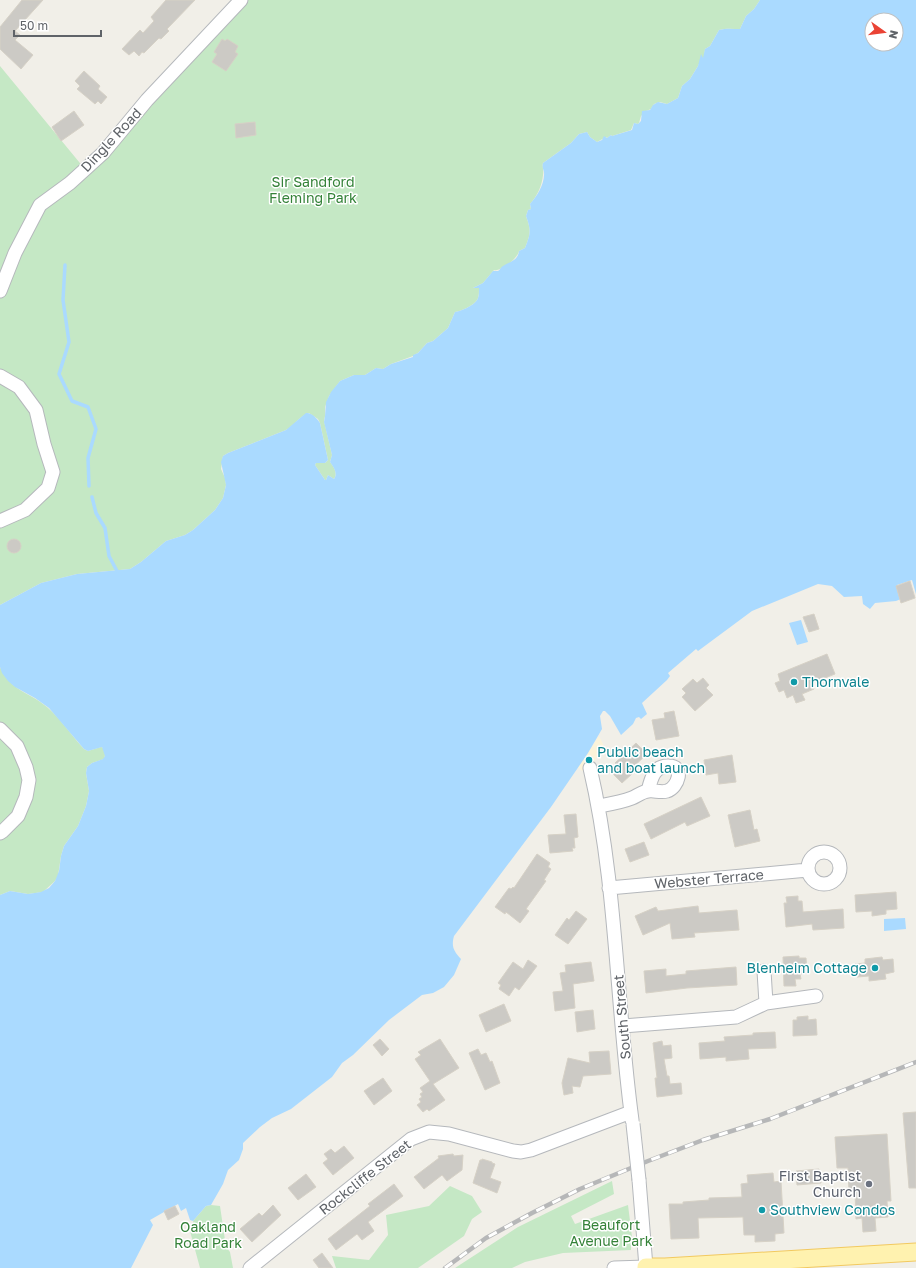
<svg xmlns="http://www.w3.org/2000/svg" width="916" height="1268" font-family="'Golos Text',sans-serif">
  <rect width="100%" height="100%" fill="#f1efe8"/>
  <path fill="#c5e8c5" d="M245,0h515l-6,9 -8,7 -6,13c-7,0 -14,-1 -21,1l-9,16 -5,3 -1,9 -2,1v-2l-4,9 -8,13 -8,7 -4,12 -11,6 -7,-2 -6,2 -3,5 -5,2 -5,5 -2,7 -1,1 -4,-1 -3,7 -19,6 -1,-1 -4,3 -1,-1 -9,5 -7,-5 -3,-5 -8,2 -8,9 -28,20c-1,4 1,8 0,12 -1,11 -6,21 -13,29l1,5 -3,1 -2,6c5,14 5,17 -1,32l-6,3c-1,7 -18,21 -25,19l-11,13 -10,5h6c0,3 0,8 -1,10 -2,7 -17,13 -23,14l-7,16 -15,13 -6,2 -9,10 -4,2 -1,1 -22,8 -8,5 -7,-1 -11,7h-11l-14,6 -11,15 -4,11v9l-1,5 8,34 -2,7c4,5 8,11 4,17l-6,-4 -2,5h-1l-10,-15 1,-2h9l3,-3 -8,-37 -2,-4 -9,-6c-10,3 -14,12 -23,17l-58,23 -5,3 -2,13 4,9 1,7 -3,13 -8,12 -22,20 -8,5 -19,6 -25,21 -11,7 -53,5 -36,9 -41,22v-539l84,102z
    M0,667c12,25 28,24 47,40 14,12 25,29 37,42l4,2 13,-4c4,1 5,8 3,12l-12,4 -5,4 -1,6 3,18 -3,15 -8,20 -14,20 -3,10 -3,20 -3,5 -12,11 -15,2 -18,-3 -10,4z
    M612,1181l2,13 -43,22 4,8 53,-19 5,40 -2,-3v8l-68,3 -38,9 -13,6h-57l63,-41z
    M450,1186l22,10 10,16 -10,7 -8,17 -46,32h-82l-4,-12 37,4 19,-25 -2,-20 43,-9z
    M211,1205l9,1 6,41 4,5 3,16h-33l-10,-37 4,-6 -1,-4 13,-15z"/>
  <path fill="#fbf3d9" d="M599,736l5,10 -14,22 -8,3 -4,-4z"/>
  <path fill="#aadaff" fill-rule="evenodd" d="M760,0h156v594l-4,-14 -15,5 4,14 -5,2 -21,2 -5,6 -7,-5 -1,-8 -18,1 -12,-11 -14,-2 -66,27 -54,40 -2,-2 -28,24 2,3 -3,4 -25,23 5,11 -6,5 -2,-2 -3,1 -3,6 -12,11 -11,-19 -5,-5h-2l-3,5 2,13 -14,24 -37,54 -97,129c-3,11 0,15 7,23l-7,16 -10,12 -11,6 -11,2 -33,25 -36,35 -11,8 -10,14 -41,32 -19,9 -12,9 -17,16v6l-4,11 -11,10 -5,14 -12,21 -5,1 -13,15 -3,-1 -4,-12 -5,3 -3,-7 -28,16 3,5 -22,43h-131v-373l10,-4 18,3 13,-2 8,-4 6,-7 4,-10 2,-15 3,-10 14,-20 8,-20 3,-15 -3,-18 1,-6 5,-4 11,-4 2,-3 -3,-9 -14,4 -4,-2 -35,-41 -14,-10 -20,-11 -7,-6 -6,-8 -2,-6v-62l41,-22 36,-9 53,-5 11,-7 25,-21 19,-6 8,-5 22,-20 8,-12 3,-13 -5,-23 2,-6 5,-3 58,-23 20,-17c5,-1 11,5 14,10l8,37 -3,3h-9l-1,2 10,15h1l2,-5 6,4c4,-6 0,-11 -4,-17l2,-7 -8,-33 1,-6 1,-14 5,-10 9,-11 14,-6h11l11,-7 7,1 8,-5 22,-7v-2l5,-2 9,-10 6,-2 15,-13 7,-16c6,-1 21,-7 23,-14 1,-2 1,-7 1,-10h-6l10,-5 10,-12h5c2,-1 3,-4 5,-5 6,-4 15,-5 16,-15l6,-3c6,-15 6,-18 1,-32l2,-6 3,-1 -1,-5c7,-8 15,-20 14,-32 -1,-4 -2,-5 -1,-9l28,-20 8,-9 8,-2 3,5 7,5 5,-2 2,-4 3,2 4,-3 1,1 20,-6 2,-7 4,1 3,-3 1,-10 8,-1 3,-5 5,-3 9,2 11,-6 4,-12 8,-7 8,-13 3,-12 2,4 2,-9 5,-3 9,-16c7,-2 14,-1 21,-1l6,-13 8,-7zM872,20h24v24h-24z
    M801,620l7,22 -11,3 -8,-22z
    M905,918l1,11 -22,2v-12z"/>
  <g fill="none" stroke-linecap="round" stroke-linejoin="round">
    <path stroke="#aadaff" stroke-width="3.5" d="M65,265l-2,35 6,42 -10,32 13,27 16,6 8,22 -8,29 1,28
      M92,497l4,16 9,15 4,28 8,15"/>
  </g>
  <path fill="#cccac5" stroke="#d6d1c6" d="M22,0h21l-28,31 5,4 -5,5 18,15 -12,14 -21,-20v-22z
    M166,0h29l-28,29 2,2 -8,8 -2,-1 -15,15 -2,-1 -3,4 -5,-5 -5,4 -7,-6 18,-19 3,3 11,-12 -3,-4z
    M222,39l3,2 2,-2 11,7 -3,6 3,2 -12,17 -14,-9 5,-8 -3,-2z
    M84,71l16,15 -2,3 9,8 -6,7 -3,-3 -3,3 -18,-15 3,-3 -5,-5z
    M74,111l10,14 -23,16 -9,-14z
    M255,122l1,13 -20,3 -1,-14z
    M7 546a7 7 0 1 1 14 0a7 7 0 1 1-14 0Z
    M910,581l5,17 -14,5 -5,-17z
    M814,614l5,15 -10,3 -6,-15z
    M827,654l8,20 -23,9 2,6 -12,5 3,6 -9,3 -3,-8 -6,3 -3,-8 -5,2 -4,-9 5,-2 -2,-7z
    M703,678l6,7 -3,3 7,7 -18,16 -13,-14 4,-4 -4,-4 11,-10 4,4z
    M674,711l5,25 -23,4 -4,-20 13,-2 -1,-5z
    M636,743l11,11 -17,16 3,3 -11,10 -10,-10 7,-6 -4,-4z
    M732,755l4,27 -17,2 -1,-11 -12,2 -2,-15z
    M701,797l9,19 -23,10 -2,-4 -34,17 -7,-15z
    M750,810l4,20 3,-1 3,12 -25,6 -7,-32z
    M576,814l2,23 -4,1 1,10h-3l1,3 -23,2 -2,-18 18,-1 -2,-19z
    M644,842l5,13 -19,7 -5,-13z
    M537,854l13,9 -2,4 3,2 -7,11 2,1 -20,28 3,2 -9,12 -14,-11 -1,2 -10,-7 14,-19 2,1 2,-2 1,1z
    M896,892l1,17 -11,1v4l-14,2v-5l-16,1 -1,-17z
    M798,896v5h4l1,11 40,-3 1,19 -31,2 -1,-6 -26,3 -2,-24h3l-1,-6z
    M698,906l1,7 38,-3 2,20 -45,3 1,4 -23,2 -2,-16 -27,12 -8,-19 21,-9 2,4z
    M576,911l11,8 -19,25 -13,-9 12,-17 2,2z
    M799,956v2h7l1,15 -7,1 1,5h-6l1,7h-12l-1,-29z
    M882,957l1,3 10,-1 1,13 -9,2 1,5 -17,2v-5l-12,1 -2,-13 10,-1v-4z
    M528,960l9,6 -18,24 -4,-3 -6,9 -10,-7 2,-4 -3,-2 15,-21 10,7z
    M591,962l3,19 -21,3 2,24 -20,3 -2,-19 10,-1 -3,-18 6,-1 -1,-7z
    M736,967l1,18 -50,3 -41,5 -2,-22 22,-2v7l20,-2v-3z
    M504,1004l7,17 -25,11 -7,-17z
    M593,1010l2,19 -18,3 -2,-20z
    M808,1016v4l8,-1 1,16 -24,1v-16h4v-3z
    M775,1032l1,16 -28,1 1,10 -23,2v-4l-26,2 -1,-16 26,-2 -1,-4 29,-2v-2z
    M380,1039l9,10 -7,7 -9,-11z
    M440,1039l19,29 -26,16 12,16 -16,11 -2,-2 -4,3 -6,-7 4,-3 -2,-3 3,-2 -2,-3 3,-2 -3,-4 10,-7 -15,-22 6,-4 -3,-3z
    M662,1041l1,5 8,-1 1,13 -8,1 3,17h2l1,8 11,-1 1,11 -25,3 -2,-19h2l-4,-35z
    M478,1049l3,6 5,-2 4,9 2,-1 8,22 -15,7 -16,-37z
    M609,1051l2,23 -28,2 -3,11 -8,-1 1,7 -9,2 -2,-12 6,-25 22,5 -1,-11z
    M383,1078l9,13 -18,14 -10,-14z
    M916,1112v76h-7l-6,-75z
    M887,1134l4,67h-4l1,16 -13,1 1,13 -13,1 -1,-14 -6,1 -1,-27 -6,1 -1,-25h-11l-2,-31z
    M344,1146l10,12 -21,17 -10,-12 5,-4 -4,-5 7,-5 4,4z
    M453,1154l1,2 9,-1 -1,15 -15,11 -5,-6 -18,14 -10,-12 25,-19 -1,-2z
    M482,1159l10,3v1l3,1 -5,14 11,4 -4,11 -24,-10 7,-23h2z
    M819,1169l2,14 -24,2 -1,-14z
    M773,1173l1,9 7,-1 3,52 -9,1v7l-20,1v-7h-11l-1,-18 -45,1 1,20 -28,1 -2,-35h14v-2l26,-2v-2l33,-1 -1,-13 7,-1 -1,-8z
    M306,1174l10,13 -18,13 -10,-12z
    M394,1184l9,12 -35,26 6,9 -12,9 -5,-6 -21,16 -8,-11 42,-33 -2,-2z
    M273,1205l8,10 -29,27 -12,-13 19,-16 3,3z
    M175,1206l4,8 -11,6 -4,-9z
    M322,1253l11,15h-14l-6,-8z"/>
  <g fill="none" stroke-linecap="round" stroke-linejoin="round">
    <defs>
      <path id="minor" d="M0,291l15,-38 25,-48 30,-22 33,-30 44,-53 94,-100
        M0,376l19,11 17,23 8,34 9,28 -5,16 -23,22 -25,11
        M0,729l17,17 9,21 3,13 -3,17 -8,19 -15,15 -3,2
        M590,768c27,115 26,235 42,352
        M599,806c11,-2 23,-4 33,-8 5,-2 11,-7 17,-7 5,-1 12,2 18,0 11,-3 18,-25 2,-25 -15,-1 -18,13 -21,25
        M808 868a16 16 0 1 1 32 0a16 16 0 1 1-32 0Z
        M609,888l199,-18
        M766,1003l50,-7
        M623,1026l113,-9 30,-14 -2,-32
        M250,1268l161,-129 18,-7 20,2 64,17 8,1 10,-2 100,-38
        M614,1268l32,-1 -7,-87"/>
      <path id="major" d="M646,1268v-1h19l251,-15"/>
    </defs>
    <use href="#minor" stroke="#b5b8bc" stroke-width="15"/>
    <use href="#major" stroke="#f2c960" stroke-width="19"/>
    <use href="#minor" stroke="#fff" stroke-width="13"/>
    <use href="#major" stroke="#fff2af" stroke-width="17"/>
    <defs>
      <path id="rail" d="M445,1268l41,-30 46,-25 48,-24 68,-28 55,-21 67,-21 146,-57"/>
    </defs>
    <use href="#rail" stroke="#b6b7b8" stroke-width="4.5"/>
    <use href="#rail" stroke="#fff" stroke-width="3" stroke-dasharray="9" stroke-linecap="butt"/>
    <defs>
      <path id="minor-bridge" d="M633,1124l6,56"/>
    </defs>
    <use href="#minor-bridge" stroke="#b5b8bc" stroke-width="15" stroke-linecap="butt"/>
    <use href="#minor-bridge" stroke="#fff" stroke-width="13"/>
  </g>
  <g fill="#0f9aa8" stroke="#fff" stroke-width="1.5">
    <circle cx="794" cy="682" r="4"/>
    <circle cx="589" cy="760" r="4"/>
    <circle cx="875" cy="968" r="4"/>
    <circle cx="762" cy="1210" r="4"/>
  </g>
  <circle fill="#6b7280" stroke="#fff" stroke-width="1.5" cx="869" cy="1184" r="4"/>
  <g text-anchor="middle" stroke-width="3" stroke-linejoin="round" paint-order="stroke">
    <g font-size="14" fill="#5f6368" stroke="#fff">
      <text transform="translate(111 140) rotate(-47)" y="5">Dingle Road</text>
      <text transform="translate(709 879) rotate(-5)" y="5">Webster Terrace</text>
      <text transform="translate(622 1017) rotate(-95)" y="5">South Street</text>
      <text transform="translate(365 1177) rotate(-38)" y="5">Rockcliffe Street</text>
    </g>
    <g font-size="14" fill="#348238" stroke="#fff">
      <text x="313" y="187">Sir Sandford<tspan x="313" dy="16">Fleming Park</tspan></text>
      <text x="611" y="1230">Beaufort<tspan x="611" dy="16">Avenue Park</tspan></text>
      <text x="208" y="1232">Oakland<tspan x="208" dy="16">Road Park</tspan></text>
    </g>
    <g font-size="14" fill="#0d838f" stroke="#fff" text-anchor="start">
      <text x="802" y="687">Thornvale</text>
      <text x="597" y="757">Public beach<tspan x="597" dy="16">and boat launch</tspan></text>
      <text x="867" y="973" text-anchor="end">Blenheim Cottage</text>
      <text x="770" y="1215">Southview Condos</text>
    </g>
    <g font-size="14" fill="#5b616d" stroke="#fff" text-anchor="end">
      <text x="861" y="1181">First Baptist<tspan x="861" dy="16">Church</tspan></text>
    </g>
  </g>
  <g transform="translate(884 32) rotate(104)"><circle r="19" fill="#ffffff" stroke="#bfc1c3"/>
  <path d="M0-3L7 15L0 10L-7 15Z" fill="#ea4335"/>
  <text y="-6" font-size="11" font-weight="bold" text-anchor="middle" fill="#5f6368">N</text>
  </g>
  <path d="M14 30v6h87v-6" fill="none" stroke="#5f6368" stroke-width="2"/>
  <text x="20" y="30" font-size="12" fill="#5f6368" stroke="#ffffff" stroke-width="3" paint-order="stroke">50 m</text>
</svg>
